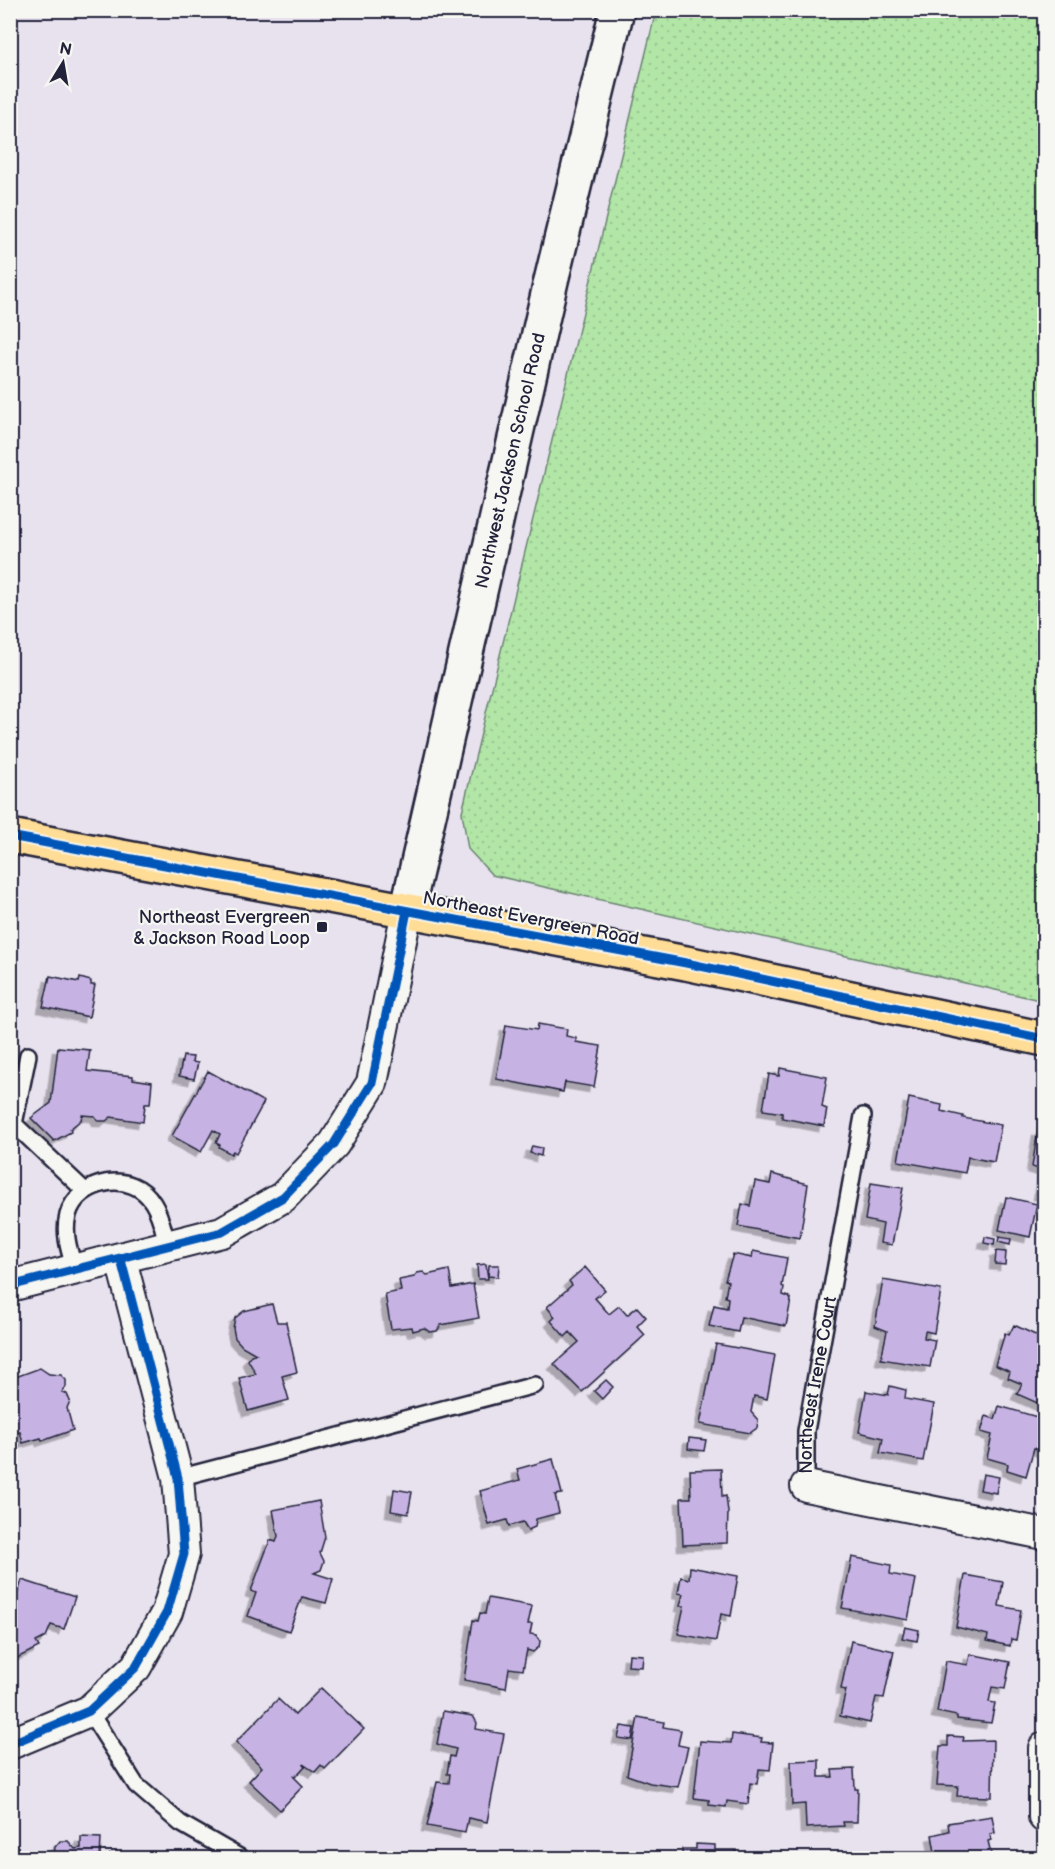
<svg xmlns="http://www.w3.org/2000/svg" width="1055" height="1869" font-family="'Balsamiq Sans',sans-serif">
  <defs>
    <pattern id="green-dots" width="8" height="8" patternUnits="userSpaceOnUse" patternTransform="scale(1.5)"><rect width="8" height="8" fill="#b2e6a7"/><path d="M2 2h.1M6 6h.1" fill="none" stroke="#99c591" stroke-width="1.8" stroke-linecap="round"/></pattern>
    <filter id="shadow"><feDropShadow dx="-5.5" dy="5.5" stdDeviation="0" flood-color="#0004"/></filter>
  </defs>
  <rect width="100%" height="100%" fill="#e8e2ee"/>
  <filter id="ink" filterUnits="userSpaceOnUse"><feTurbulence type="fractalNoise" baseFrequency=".0167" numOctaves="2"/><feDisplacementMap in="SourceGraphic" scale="12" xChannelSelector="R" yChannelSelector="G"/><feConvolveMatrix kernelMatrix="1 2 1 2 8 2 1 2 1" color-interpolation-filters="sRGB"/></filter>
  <g filter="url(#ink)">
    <path fill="url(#green-dots)" stroke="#6a8471" stroke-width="1.5" d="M656,11h388v990l-552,-126 -24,-26 -6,-37z"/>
    <path fill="#c6b3e3" stroke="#22223b" stroke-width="1.5" filter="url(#shadow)" d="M50,976l29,6 1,-4 11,3v4h4l-6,32 -46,-10z
      M538,1024l29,5 -1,7 10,2v4l25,4 -7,41 -29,-5 -2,10 -67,-13 10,-54 31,5z
      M58,1047l32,3 -3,21 46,5v3l19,3 -2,22h-5l-2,18 -32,-5 -5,4h-8l-3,-5 -13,-1 -1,5 -11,9 1,3 -17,9 -23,-23 20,-15z
      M183,1056l10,1 -1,5 6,1 -4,16 -15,-3z
      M780,1068l47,9 -5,30 5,2 -3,17 -42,-8v-5l-19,-3 6,-36 10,2z
      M208,1071l56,31 -28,51 -3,-2 -2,3 -12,-7 1,-2 -4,-2 4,-9 -7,-4 -12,22 -29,-16z
      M909,1098l33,7 -1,6 22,5v2l38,7 -7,37 -26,-5 -3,16 -67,-12z
      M1038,1130l6,1v64l-5,-1 4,-24 -11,-3z
      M532,1146l10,2 -1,8 -11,-3z
      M772,1174l36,10 -8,54 -62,-12 4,-22 8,2 5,-25 15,3z
      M871,1183l32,5 -11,57 -12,-2 3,-19 -18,-4z
      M1006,1197l31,7 -7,33 -31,-7z
      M985,1237l10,2 -1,6 -10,-2z
      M999,1237l12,2 -1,6 -12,-3z
      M753,1251l34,7 -5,28 2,1 -1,8 6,2 2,3 -5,26 -45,-9 -3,15 -29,-6 5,-21 13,3 1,-10 -3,-1 3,-16 -3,-1 8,-26 19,4z
      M996,1251l10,1 -1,13 -10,-1z
      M486,1264l2,15h-10l-1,-14z
      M489,1265h10l-1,12 -10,-1z
      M585,1267l20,23 -10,8 14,16 10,-8 8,9 10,-8 9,10 -9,9 8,9 -63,57 -28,-28 25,-22 -9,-10 -5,5 -14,-16 4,-4 -8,-10 25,-22 -3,-4z
      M449,1270l3,18 21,-4 6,34 -38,7 -4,6 -7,1 -6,-4 -11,3 -1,-4 -21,2 -6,-35 16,-3 -2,-11 15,-3 3,-4 6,-1 4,3z
      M883,1280l58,10 -7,43 -9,-2 -1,7 11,2 -5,27 -49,-8 6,-28 -12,-5z
      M272,1304l5,18h9l11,50 -15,4 7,24 -41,11 -9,-33 17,-4 -8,-14 3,-5 5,-1 -14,-8 -7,-8 -2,-10 2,-10 9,-7z
      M1014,1325l30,14v61l-2,5 -25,-11 5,-10 -14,-6 2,-6 -15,-7 10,-32 4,2z
      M716,1344l59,11 -8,44 -13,-3 -3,16 7,8 -1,8 -7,5 -50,-9z
      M40,1368l9,6 12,1 5,5v7l-4,5 5,2 3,7 -3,7 6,22 -31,11 -1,-3 -18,5 -3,-11 -8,2 -2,-4v-51z
      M606,1380l7,7 -11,12 -8,-8z
      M890,1386l16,4 -1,9 29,5 -11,57 -43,-8 3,-15 -24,-6 7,-41 22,4z
      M999,1406l45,13v32l-10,-3 -8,28 -19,-6 1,-6 -21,-6 5,-23 -11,-3 5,-16 9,3z
      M689,1438l17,2 -2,11 -16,-2z
      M553,1459l9,35 -7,1 4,18 -23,6 -1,8 -7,3 -5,-8 -14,4 -2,-6 -18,5 -9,-34 40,-11 -3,-11z
      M721,1469l1,28 4,-1 2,16 -1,31 -44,2 -2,-47h10l-1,-28z
      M983,1474l16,3 -3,16 -16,-3z
      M394,1489l18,3 -4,22 -17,-3z
      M319,1501l6,36 -5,16 4,8 -3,9 -7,3 19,6 -7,24 -24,-6 -13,34 -41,-15 8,-23 -5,-2 19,-51 6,2 2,-6 -5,-26z
      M852,1557l39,8 -1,9 26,5 -8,41 -66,-12z
      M690,1567l48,9 -7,40 -10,-2 -5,27 -38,-7 6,-28h-4l3,-12 -5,-1 3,-16 8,2z
      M965,1575l38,7 -4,24 22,4 -5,30 -5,-1 -1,7 -23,-5 1,-6 -32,-8z
      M22,1580l53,17 -11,32 -13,-4 -5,12 -10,5 3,5 -22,11 -3,-5 -4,2v-48l3,1z
      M488,1598l44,8 -4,18h4l-2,10 6,1 4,6 -1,6 -6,5 -6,-2 -4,20 -14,-2 -3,20 -42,-8 9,-60 5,1 2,-8 5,1z
      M905,1627l14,3 -2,11 -15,-3z
      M851,1641l43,10 -10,47 -8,-1 -6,26 -30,-7 6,-26 -5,-1z
      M629,1654l14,1 -1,12 -14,-1z
      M970,1654l40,8 -5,27 -13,-2 -3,15 6,1 -4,20 -34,-4v-3l-20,-4 9,-51 22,4z
      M321,1688l43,41 -39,40 -4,-4 -6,7 -12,-8 2,2 -10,11 -2,-1 10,10 -23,24 -31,-29 13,-14 -26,-25 42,-43 17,16z
      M443,1711l30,5 4,7 -1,6 28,5 -17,88 -19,-4 -3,15 -38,-7 10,-44 12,1 1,-9h-3l3,-18 4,1 2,-8 -19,-5z
      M638,1717l26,5 -1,5 18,3 -3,15 10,2 -10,40 -28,-4 -23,-8z
      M621,1726l13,2 -2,12 -14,-2z
      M732,1734l30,4 -1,4 12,1 -3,27 -11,-1 -2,15 -7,-1 -2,21 -21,-3 -1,6 -17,-2v-5l-15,-2 6,-57 31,2z
      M948,1736l16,1 -1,4 30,-1 -1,57 -35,-1 1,-10 -21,-1 3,-39h8z
      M819,1760v17h14l-1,-7 22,-1 1,20h3l-1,33h-14l1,4 -38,2 -1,-24 -13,1 -1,-44z
      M992,1816l3,17 -5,1 1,6 -3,1 4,17h-56l-4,-23 17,-4 -1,-8z
      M81,1837l20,1 -1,20h-46l1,-11 5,-6h8l7,8 6,-1z
      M696,1844l19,1v5h21v8h-54v-9h14z
      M110,1854l32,1v3h-32z"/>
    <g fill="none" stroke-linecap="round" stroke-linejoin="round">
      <defs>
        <g id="lane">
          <path d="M28,1055l-14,69 70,66"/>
          <path d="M75,1270c-5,-17 -12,-36 -7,-55 10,-36 65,-46 85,-12 8,12 11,30 15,44"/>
          <path d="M178,1478l357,-93"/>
          <path id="s1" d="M806,1486v-55l57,-315"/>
          <path d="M89,1711l47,74 44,38 61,35"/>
        </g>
        <path id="street" d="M10,1286l212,-54 61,-35 51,-53 38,-61 35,-172
          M806,1486l238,48
          M10,1744l79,-33 47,-44 31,-55 17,-58 -6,-76 -57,-218
          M1044,1748v69"/>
        <g id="secondary">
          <path id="s2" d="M407,911l144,-630 66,-271"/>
        </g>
        <path id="primary" d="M10,836l676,127 358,76"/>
      </defs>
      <use href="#lane" stroke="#22223b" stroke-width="20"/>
      <use href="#street" stroke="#22223b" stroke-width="34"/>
      <use href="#secondary" stroke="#22223b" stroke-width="38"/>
      <use href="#primary" stroke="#22223b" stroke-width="38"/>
      <use href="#lane" stroke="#f6f6f2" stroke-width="15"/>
      <use href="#street" stroke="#f6f6f2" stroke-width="30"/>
      <use href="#secondary" stroke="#f6f6f2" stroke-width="33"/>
      <use href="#primary" stroke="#ffdd96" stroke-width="33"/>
      <defs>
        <path id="cycleway" d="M10,836l676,127 358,76
          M10,1286l212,-54 61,-35 51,-53 38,-61 35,-172
          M10,1744l79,-33 47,-44 31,-55 17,-58 -6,-76 -57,-218"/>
      </defs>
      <use href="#cycleway" stroke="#f6f6f2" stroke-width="13"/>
      <use href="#cycleway" stroke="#0057b8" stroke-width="9"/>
    </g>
  </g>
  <rect fill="#22223b" stroke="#f6f6f2" stroke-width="2" x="316" y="921" width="12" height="12" rx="3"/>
  <g text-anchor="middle" stroke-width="4.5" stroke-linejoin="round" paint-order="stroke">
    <g font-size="18" fill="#22223b" stroke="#f6f6f2">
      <text dy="6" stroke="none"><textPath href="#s2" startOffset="462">Northwest Jackson School Road</textPath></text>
      <text transform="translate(531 918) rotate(11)" y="6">Northeast Evergreen Road</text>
      <text dy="6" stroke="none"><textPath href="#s1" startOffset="102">Northeast Irene Court</textPath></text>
    </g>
    <g font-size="18" fill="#22223b" stroke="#f6f6f2" text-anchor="end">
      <text x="310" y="923">Northeast Evergreen<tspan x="310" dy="21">&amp; Jackson Road Loop</tspan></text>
    </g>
  </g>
  <rect width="1055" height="1869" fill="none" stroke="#f6f6f2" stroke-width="36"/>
  <rect x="18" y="18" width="1019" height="1833" fill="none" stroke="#22223b" stroke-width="2" filter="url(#ink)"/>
  <g transform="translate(63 63) rotate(11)" stroke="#f6f6f2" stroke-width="4.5" paint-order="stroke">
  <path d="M0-4.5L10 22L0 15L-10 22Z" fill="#22223b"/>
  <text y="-9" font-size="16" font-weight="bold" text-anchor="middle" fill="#22223b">N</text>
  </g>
</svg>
